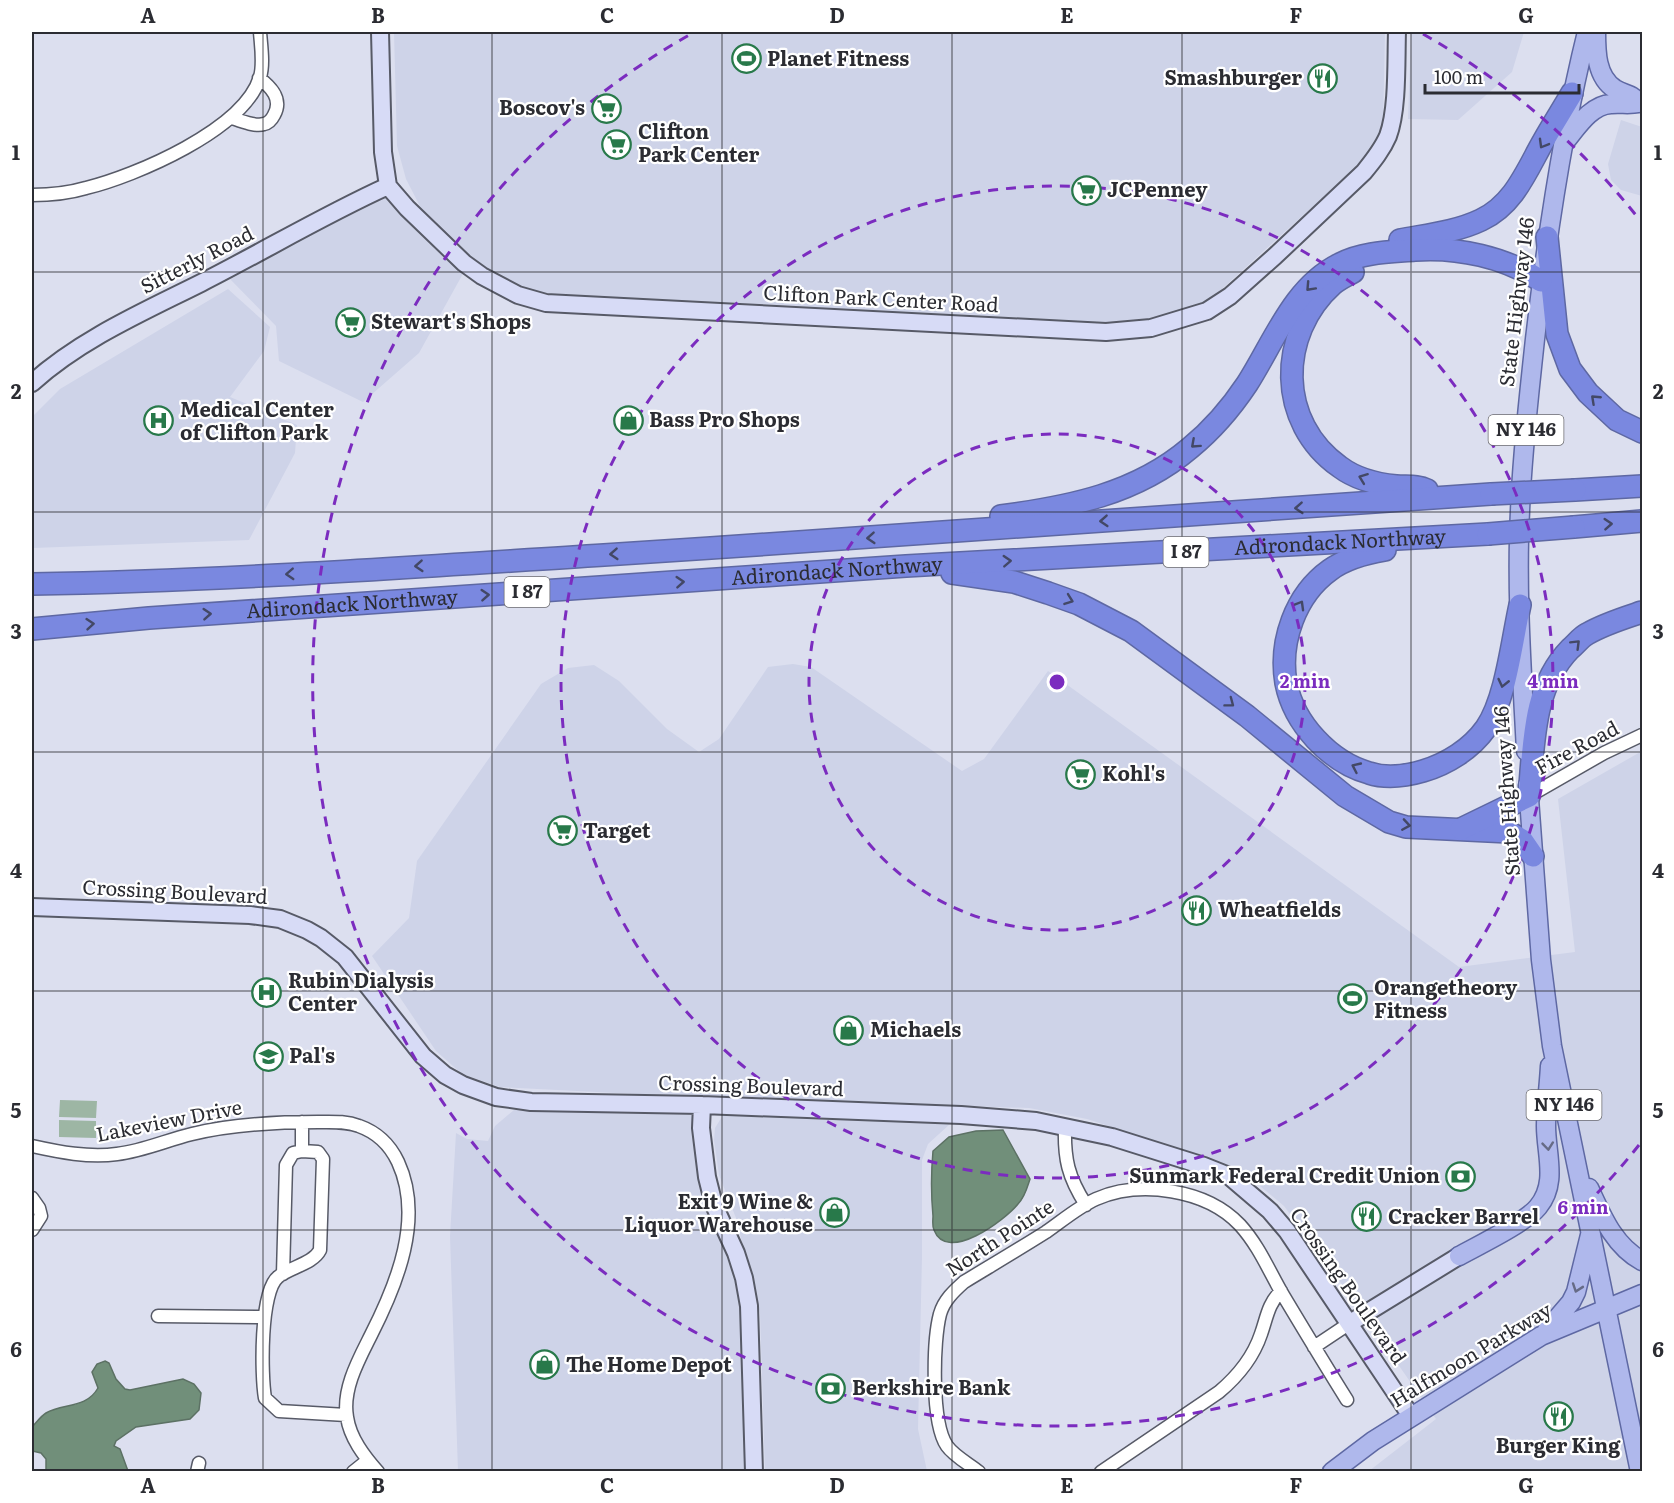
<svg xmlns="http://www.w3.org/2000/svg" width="1674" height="1503" font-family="Literata,serif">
  <rect width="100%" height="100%" fill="#dcdfef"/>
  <path fill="#ced3e8" d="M394,32h991l-2,96 -21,34 -149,135 -45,21 -60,8 -501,-26 -73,-8 -57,-28 -51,-46 -20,-39 -9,-33z
    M1411,32h113l-12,40 -54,48 -50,-1z
    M1621,120l21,7v69l-21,-6 -10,-10 -3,-16z
    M387,195l78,75 -46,83 -56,49 -84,-41 -3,-35 -49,-50z
    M228,289l42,38 -6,24 -34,46 67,28 -2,28 -46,87 -216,8 -1,-131 28,-28z
    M793,664l18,3 151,104 22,-12 64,-88 411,296 116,-15 -17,-153 84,-48v720h-273l67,-52 -84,-121 -68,-92 -42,-35 -26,-10 -129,-42 -58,-11 -333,-11 -196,-10 -38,-13 -26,-23 -64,-95 37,-38 8,-57 124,-177 27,-16 26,-3 25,16 48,48 32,23 20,-13 49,-72z
    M522,1108l169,5 22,105 28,79 6,174h-289l-8,-235 6,-103 11,6 21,2 7,-15 19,-16z
    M723,1115l227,9 -22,20 -6,16v97l-4,172 9,42h-162l-5,-158 -24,-95 -17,-43 -5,-35 1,-12z"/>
  <path fill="#9db6a4" d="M60,1100l37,1 -1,17 -37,-1z
    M59,1120l37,1v17l-37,-1z"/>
  <path fill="#718f7a" stroke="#5c7164" stroke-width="1.5" d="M1003,1130l27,49c-3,9 -5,18 -12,25 -13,16 -71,60 -84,26 -2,-4 -1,-10 -1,-14 -2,-22 -2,-43 0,-65l16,-14 27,-6z
    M105,1361l4,2 7,16 9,10 5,1 53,-11 11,5 7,9 -2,17 -9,9 -54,8 -20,14 -2,5 6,3 8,22h-82v-12l-5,-6 -9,-2v-24c4,-4 9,-11 14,-14 17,-10 40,-4 52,-25l-6,-16 5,-8z"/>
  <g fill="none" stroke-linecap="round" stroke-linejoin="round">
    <defs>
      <path id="street" d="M231,118c9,2 23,9 33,6 5,-1 8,-5 10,-9 9,-16 -3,-28 -15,-37
        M32,195c18,0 37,-2 54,-7 49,-12 158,-58 174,-111 4,-13 1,-31 0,-45
        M1529,796l75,-43 38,-18
        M1065,1126c-1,33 3,51 21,79
        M32,1146c27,6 57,12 85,8 26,-3 50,-14 75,-20 41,-10 84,-12 126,-12 14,0 28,-1 41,4 17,6 31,19 39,36 26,56 -1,122 -27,173 -12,24 -29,54 -24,82 3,21 17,39 31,55
        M302,1151l16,1 5,7 -3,91c-7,14 -30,17 -42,27 -18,14 -17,98 -13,121l14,13 67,4
        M32,1198l7,10 2,8 -9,14
        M283,1274l3,-109 7,-12 9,-2v-29
        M158,1316l106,1
        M1314,1347l36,-24
        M197,1472l2,-9
        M353,1472l15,-12
        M979,1472c-10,-8 -25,-16 -32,-26 -16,-23 -14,-105 -7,-132 4,-14 14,-23 24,-32 28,-17 55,-33 82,-50 16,-11 32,-25 50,-33 44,-19 110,-10 144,26 19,21 29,46 43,70 21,35 42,70 64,105
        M1101,1472l118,-80c19,-16 34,-34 42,-58 6,-17 7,-30 20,-43"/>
      <path id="secondary" d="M380,32l3,120 5,34 19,22 57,55 18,13 36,19 28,8 560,29 45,-4 56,-17 23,-15 45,-40 89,-84c9,-11 18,-22 24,-36 10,-27 8,-75 9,-104
        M32,383c49,-44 111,-71 169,-100 63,-32 123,-68 187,-97
        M32,907l218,8 30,4 27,11 14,8 24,19 78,99 22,19 18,10 33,12 35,5 171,3 259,10 75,6 76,16 92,29 25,10 41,35 17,20 124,185
        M702,1105l-1,23 6,49 7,28 22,48 8,25 5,28 5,166
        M1350,1323l109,-67"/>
      <path id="primary" d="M1564,143c12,-14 26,-38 47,-39 10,-1 18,1 28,-1 -8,-10 -14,-8 -24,-14 -19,-12 -19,-38 -19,-57
        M1526,751c-4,-79 -10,-160 -6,-240 2,-57 9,-115 15,-172 12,-104 27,-206 52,-307
        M1528,785l13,175 11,86 88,426
        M1589,1188c13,28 25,58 53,73
        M1459,1256c20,-11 66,-33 79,-49 20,-24 8,-53 8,-81 0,-20 3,-40 4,-60
        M1547,1330l24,-28 5,-10 14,-57
        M1332,1472l41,-31 168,-105 101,-42"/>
      <g id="highway">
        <path d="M1547,237l10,97 13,35 18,24 29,27 25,12"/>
        <path d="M1400,240c26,-5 56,-8 81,-20 30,-14 43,-43 58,-71 10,-19 22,-37 33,-56"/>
        <path d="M1353,272c-7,4 -14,7 -20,12 -56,50 -56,139 7,183 16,12 36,17 56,19 11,1 21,-1 31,4"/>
        <path d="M1575,490l67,-4"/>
        <path d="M1001,516c68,-9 135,-22 189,-68 22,-18 41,-40 57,-64 27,-42 46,-97 93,-120 23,-12 50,-12 75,-14 43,-3 90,7 126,31"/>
        <path d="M1574,527l68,-6"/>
        <path d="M1385,550c-18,3 -40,9 -55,20 -35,25 -51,72 -44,113 8,41 44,79 83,90 18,6 37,3 54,-2 24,-7 48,-22 63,-43 20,-29 26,-87 34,-123"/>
        <path d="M952,573l62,9 34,11 31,11 52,27 116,85 98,80 44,26 17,5 103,5 13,8 11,16"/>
        <path d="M32,584c191,-3 381,-17 572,-29 296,-19 592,-40 887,-61"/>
        <path id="s1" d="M32,629l117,-11 757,-52 582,-32"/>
        <path d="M1461,829l68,-33c5,-51 3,-108 41,-147 6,-5 11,-12 17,-15 17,-10 37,-16 55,-22"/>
      </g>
    </defs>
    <use href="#street" stroke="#575a67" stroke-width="15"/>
    <use href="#secondary" stroke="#575a67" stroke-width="20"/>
    <use href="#primary" stroke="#5e68a3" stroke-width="21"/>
    <use href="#highway" stroke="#5e68a3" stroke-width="24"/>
    <use href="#street" stroke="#fff" stroke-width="12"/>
    <use href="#secondary" stroke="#d7dbf6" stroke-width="16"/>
    <use href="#primary" stroke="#afb8ec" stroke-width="18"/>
    <use href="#highway" stroke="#7a88e0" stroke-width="21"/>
    <defs>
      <path id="highway-bridge" d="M1491,494l84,-4
        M1488,534l86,-7"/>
    </defs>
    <use href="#highway-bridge" stroke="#5e68a3" stroke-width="24" stroke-linecap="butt"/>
    <use href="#highway-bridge" stroke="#7a88e0" stroke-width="21"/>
  </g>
  <defs><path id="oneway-chevron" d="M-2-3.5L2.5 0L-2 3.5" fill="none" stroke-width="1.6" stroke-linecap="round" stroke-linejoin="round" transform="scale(1.5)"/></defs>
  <g stroke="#434866">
    <use href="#oneway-chevron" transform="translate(1543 144) rotate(120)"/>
    <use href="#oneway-chevron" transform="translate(1310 287) rotate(133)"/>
    <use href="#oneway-chevron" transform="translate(1595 399) rotate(-137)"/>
    <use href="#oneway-chevron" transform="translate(1195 444) rotate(138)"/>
    <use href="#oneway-chevron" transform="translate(1363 478) rotate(-159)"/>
    <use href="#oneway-chevron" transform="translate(1299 508) rotate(176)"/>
    <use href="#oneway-chevron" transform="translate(1104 521) rotate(176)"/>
    <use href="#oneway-chevron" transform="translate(1608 524) rotate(-4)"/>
    <use href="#oneway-chevron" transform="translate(871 538) rotate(176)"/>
    <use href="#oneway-chevron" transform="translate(614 554) rotate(176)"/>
    <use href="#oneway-chevron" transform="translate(1007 561) rotate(-3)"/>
    <use href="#oneway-chevron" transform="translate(419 566) rotate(176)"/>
    <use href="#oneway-chevron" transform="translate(290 574) rotate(177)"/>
    <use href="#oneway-chevron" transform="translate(680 582) rotate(-4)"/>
    <use href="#oneway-chevron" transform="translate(485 595) rotate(-4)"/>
    <use href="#oneway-chevron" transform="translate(1069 600) rotate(20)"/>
    <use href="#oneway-chevron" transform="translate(1300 605) rotate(-60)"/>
    <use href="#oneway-chevron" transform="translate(207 614) rotate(-4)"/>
    <use href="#oneway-chevron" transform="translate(90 624) rotate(-5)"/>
    <use href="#oneway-chevron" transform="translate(1576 644) rotate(-45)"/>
    <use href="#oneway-chevron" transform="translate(1503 683) rotate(103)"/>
    <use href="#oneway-chevron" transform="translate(1230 703) rotate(37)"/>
    <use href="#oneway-chevron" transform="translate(1356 767) rotate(-155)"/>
    <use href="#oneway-chevron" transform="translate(1406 825) rotate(9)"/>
  </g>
  <g stroke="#666b86">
    <use href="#oneway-chevron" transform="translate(1548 1146) rotate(84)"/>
    <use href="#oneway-chevron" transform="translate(1577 1288) rotate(109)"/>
  </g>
  <path fill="none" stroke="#2b2c32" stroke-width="1.5" stroke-opacity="0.55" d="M263,32v1440M492,32v1440M722,32v1440M952,32v1440M1182,32v1440M1411,32v1440M32,272h1610M32,512h1610M32,752h1610M32,991h1610M32,1230h1610"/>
  <g fill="none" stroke="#7b2cbf" stroke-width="3" stroke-dasharray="10 8">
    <circle cx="1057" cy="682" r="248"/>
    <circle cx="1057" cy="682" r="496"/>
    <path d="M1639 1145A744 744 0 1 1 691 34M1423 34A744 744 0 0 1 1639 219"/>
  </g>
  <defs>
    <symbol id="stadium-ring" viewBox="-11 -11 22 22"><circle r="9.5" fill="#fff" stroke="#28794a" stroke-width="1.5"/><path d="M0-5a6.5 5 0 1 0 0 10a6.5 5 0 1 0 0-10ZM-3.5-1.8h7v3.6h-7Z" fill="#28794a"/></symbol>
    <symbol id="restaurant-ring" viewBox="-11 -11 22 22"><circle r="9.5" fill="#fff" stroke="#28794a" stroke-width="1.5"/><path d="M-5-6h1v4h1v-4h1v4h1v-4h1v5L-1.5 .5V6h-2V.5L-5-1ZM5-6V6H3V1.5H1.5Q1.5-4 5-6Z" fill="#28794a"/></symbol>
    <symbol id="supermarket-ring" viewBox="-11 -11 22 22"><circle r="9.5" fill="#fff" stroke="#28794a" stroke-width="1.5"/><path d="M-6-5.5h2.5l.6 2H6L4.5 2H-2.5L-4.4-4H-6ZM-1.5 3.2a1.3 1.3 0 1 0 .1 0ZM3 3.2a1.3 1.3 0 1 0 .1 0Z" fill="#28794a"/></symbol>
    <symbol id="shop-ring" viewBox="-11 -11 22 22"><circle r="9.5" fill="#fff" stroke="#28794a" stroke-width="1.5"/><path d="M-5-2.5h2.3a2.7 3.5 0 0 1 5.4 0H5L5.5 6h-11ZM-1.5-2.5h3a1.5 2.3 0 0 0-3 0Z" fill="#28794a"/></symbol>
    <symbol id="hospital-ring" viewBox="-11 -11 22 22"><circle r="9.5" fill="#fff" stroke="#28794a" stroke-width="1.5"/><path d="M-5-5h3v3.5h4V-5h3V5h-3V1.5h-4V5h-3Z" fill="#28794a"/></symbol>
    <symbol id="school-ring" viewBox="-11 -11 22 22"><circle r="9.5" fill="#fff" stroke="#28794a" stroke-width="1.5"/><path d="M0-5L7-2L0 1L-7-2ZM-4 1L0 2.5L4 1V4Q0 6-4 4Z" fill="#28794a"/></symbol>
    <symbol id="bank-ring" viewBox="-11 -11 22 22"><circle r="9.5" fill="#fff" stroke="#28794a" stroke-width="1.5"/><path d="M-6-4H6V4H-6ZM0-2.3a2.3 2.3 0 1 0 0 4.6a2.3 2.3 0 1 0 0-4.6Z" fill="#28794a"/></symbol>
  </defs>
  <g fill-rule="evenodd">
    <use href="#stadium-ring" x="730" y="42" width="33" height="33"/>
    <use href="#restaurant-ring" x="1306" y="62" width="33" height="33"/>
    <use href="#supermarket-ring" x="590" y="92" width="33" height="33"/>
    <use href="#supermarket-ring" x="600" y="128" width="33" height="33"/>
    <use href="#supermarket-ring" x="1070" y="174" width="33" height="33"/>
    <use href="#supermarket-ring" x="334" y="306" width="33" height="33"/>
    <use href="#shop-ring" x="612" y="404" width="33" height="33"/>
    <use href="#hospital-ring" x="142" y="404" width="33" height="33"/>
    <use href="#supermarket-ring" x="1064" y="758" width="33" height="33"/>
    <use href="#supermarket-ring" x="546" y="814" width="33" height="33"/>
    <use href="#restaurant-ring" x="1180" y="894" width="33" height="33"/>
    <use href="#hospital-ring" x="250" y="976" width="33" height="33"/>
    <use href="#stadium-ring" x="1336" y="982" width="33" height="33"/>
    <use href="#shop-ring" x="832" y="1014" width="33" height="33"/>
    <use href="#school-ring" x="252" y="1040" width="33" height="33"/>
    <use href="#bank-ring" x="1444" y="1160" width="33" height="33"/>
    <use href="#shop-ring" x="818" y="1196" width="33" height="33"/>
    <use href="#restaurant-ring" x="1350" y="1200" width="33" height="33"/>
    <use href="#shop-ring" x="528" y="1348" width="33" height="33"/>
    <use href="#bank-ring" x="814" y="1372" width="33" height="33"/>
    <use href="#restaurant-ring" x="1542" y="1400" width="33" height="33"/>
  </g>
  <g text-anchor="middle" stroke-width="4.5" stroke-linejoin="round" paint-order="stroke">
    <g fill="#fff" stroke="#6b6b70" stroke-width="1.5">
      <rect x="1488.5" y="415" width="75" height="30" rx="4.5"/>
      <rect x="1163.5" y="537" width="45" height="30" rx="4.5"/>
      <rect x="504.5" y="577" width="45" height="30" rx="4.5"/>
      <rect x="1526.5" y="1090" width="75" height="30" rx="4.5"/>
    </g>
    <g font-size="18" font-weight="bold" fill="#2b2c32">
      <text x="1526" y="436">NY 146</text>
      <text x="1186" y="558">I 87</text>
      <text x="527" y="598">I 87</text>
      <text x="1564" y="1111">NY 146</text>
    </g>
    <g font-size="20" font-weight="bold" fill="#2b2c32" stroke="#fff" text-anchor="start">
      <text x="767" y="66">Planet Fitness</text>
      <text x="1302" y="85" text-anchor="end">Smashburger</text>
      <text x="585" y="115" text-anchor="end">Boscov's</text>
      <text x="638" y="139">Clifton<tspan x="638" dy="23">Park Center</tspan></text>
      <text x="1107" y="197">JCPenney</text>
      <text x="371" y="329">Stewart's Shops</text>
      <text x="180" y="417">Medical Center<tspan x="180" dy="23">of Clifton Park</tspan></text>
      <text x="649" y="427">Bass Pro Shops</text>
      <text x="1102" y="781">Kohl's</text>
      <text x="583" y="838">Target</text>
      <text x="1218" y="917">Wheatfields</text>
      <text x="288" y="988">Rubin Dialysis<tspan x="288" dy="23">Center</tspan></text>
      <text x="1374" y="995">Orangetheory<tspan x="1374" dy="23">Fitness</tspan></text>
      <text x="870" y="1037">Michaels</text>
      <text x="289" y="1063">Pal's</text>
      <text x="1440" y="1183" text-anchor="end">Sunmark Federal Credit Union</text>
      <text x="813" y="1209" text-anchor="end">Exit 9 Wine &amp;<tspan x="813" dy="23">Liquor Warehouse</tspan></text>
      <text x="1388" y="1224">Cracker Barrel</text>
      <text x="566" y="1372">The Home Depot</text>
      <text x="852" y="1395">Berkshire Bank</text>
      <text x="1558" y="1453" text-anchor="middle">Burger King</text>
    </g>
    <g font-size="20" fill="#2b2c32" stroke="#fff">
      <text transform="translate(197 260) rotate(-27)" y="7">Sitterly Road</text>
      <text transform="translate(881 299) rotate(3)" y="7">Clifton Park Center Road</text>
      <text transform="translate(1517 302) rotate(-83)" y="7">State Highway 146</text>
      <text dy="7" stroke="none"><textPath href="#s1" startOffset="1311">Adirondack Northway</textPath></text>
      <text dy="7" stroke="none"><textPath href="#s1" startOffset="807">Adirondack Northway</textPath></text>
      <text dy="7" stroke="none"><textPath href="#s1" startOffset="321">Adirondack Northway</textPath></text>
      <text transform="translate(1577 748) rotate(-28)" y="7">Fire Road</text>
      <text transform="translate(1507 791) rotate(-94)" y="7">State Highway 146</text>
      <text transform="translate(175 892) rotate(3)" y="7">Crossing Boulevard</text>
      <text transform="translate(751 1086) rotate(2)" y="7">Crossing Boulevard</text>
      <text transform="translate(169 1121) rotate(-11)" y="7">Lakeview Drive</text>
      <text transform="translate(1000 1238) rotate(-33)" y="7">North Pointe</text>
      <text transform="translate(1348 1286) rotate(55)" y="7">Crossing Boulevard</text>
      <text transform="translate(1471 1355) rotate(-31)" y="7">Halfmoon Parkway</text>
    </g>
  </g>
  <circle cx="1057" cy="682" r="9" fill="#7b2cbf" stroke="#fff" stroke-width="3"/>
  <g font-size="18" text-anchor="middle" font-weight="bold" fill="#7b2cbf" stroke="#fff" stroke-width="4.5" stroke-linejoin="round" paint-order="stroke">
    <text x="1305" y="688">2 min</text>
    <text x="1553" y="688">4 min</text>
    <text x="1583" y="1214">6 min</text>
  </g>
  <rect width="1674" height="1503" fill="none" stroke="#ffffff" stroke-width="66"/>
  <path d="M1425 84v9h154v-9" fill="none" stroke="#2b2c32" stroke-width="3"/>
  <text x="1434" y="84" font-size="18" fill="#2b2c32" stroke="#ffffff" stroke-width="4.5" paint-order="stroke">100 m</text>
  <rect x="33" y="33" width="1608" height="1437" fill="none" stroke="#2b2c32" stroke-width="2"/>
  <g font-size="20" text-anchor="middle" font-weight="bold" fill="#2b2c32">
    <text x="148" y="23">A</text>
    <text x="378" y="23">B</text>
    <text x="607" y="23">C</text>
    <text x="837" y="23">D</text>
    <text x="1067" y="23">E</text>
    <text x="1296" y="23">F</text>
    <text x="1526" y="23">G</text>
    <text x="16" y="160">1</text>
    <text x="1658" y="160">1</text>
    <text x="16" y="399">2</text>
    <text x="1658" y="399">2</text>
    <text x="16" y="639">3</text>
    <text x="1658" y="639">3</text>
    <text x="16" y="878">4</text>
    <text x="1658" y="878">4</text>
    <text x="16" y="1118">5</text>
    <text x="1658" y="1118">5</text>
    <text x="16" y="1357">6</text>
    <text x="1658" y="1357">6</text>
    <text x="148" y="1493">A</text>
    <text x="378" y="1493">B</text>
    <text x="607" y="1493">C</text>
    <text x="837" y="1493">D</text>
    <text x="1067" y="1493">E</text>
    <text x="1296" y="1493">F</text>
    <text x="1526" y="1493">G</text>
  </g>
</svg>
